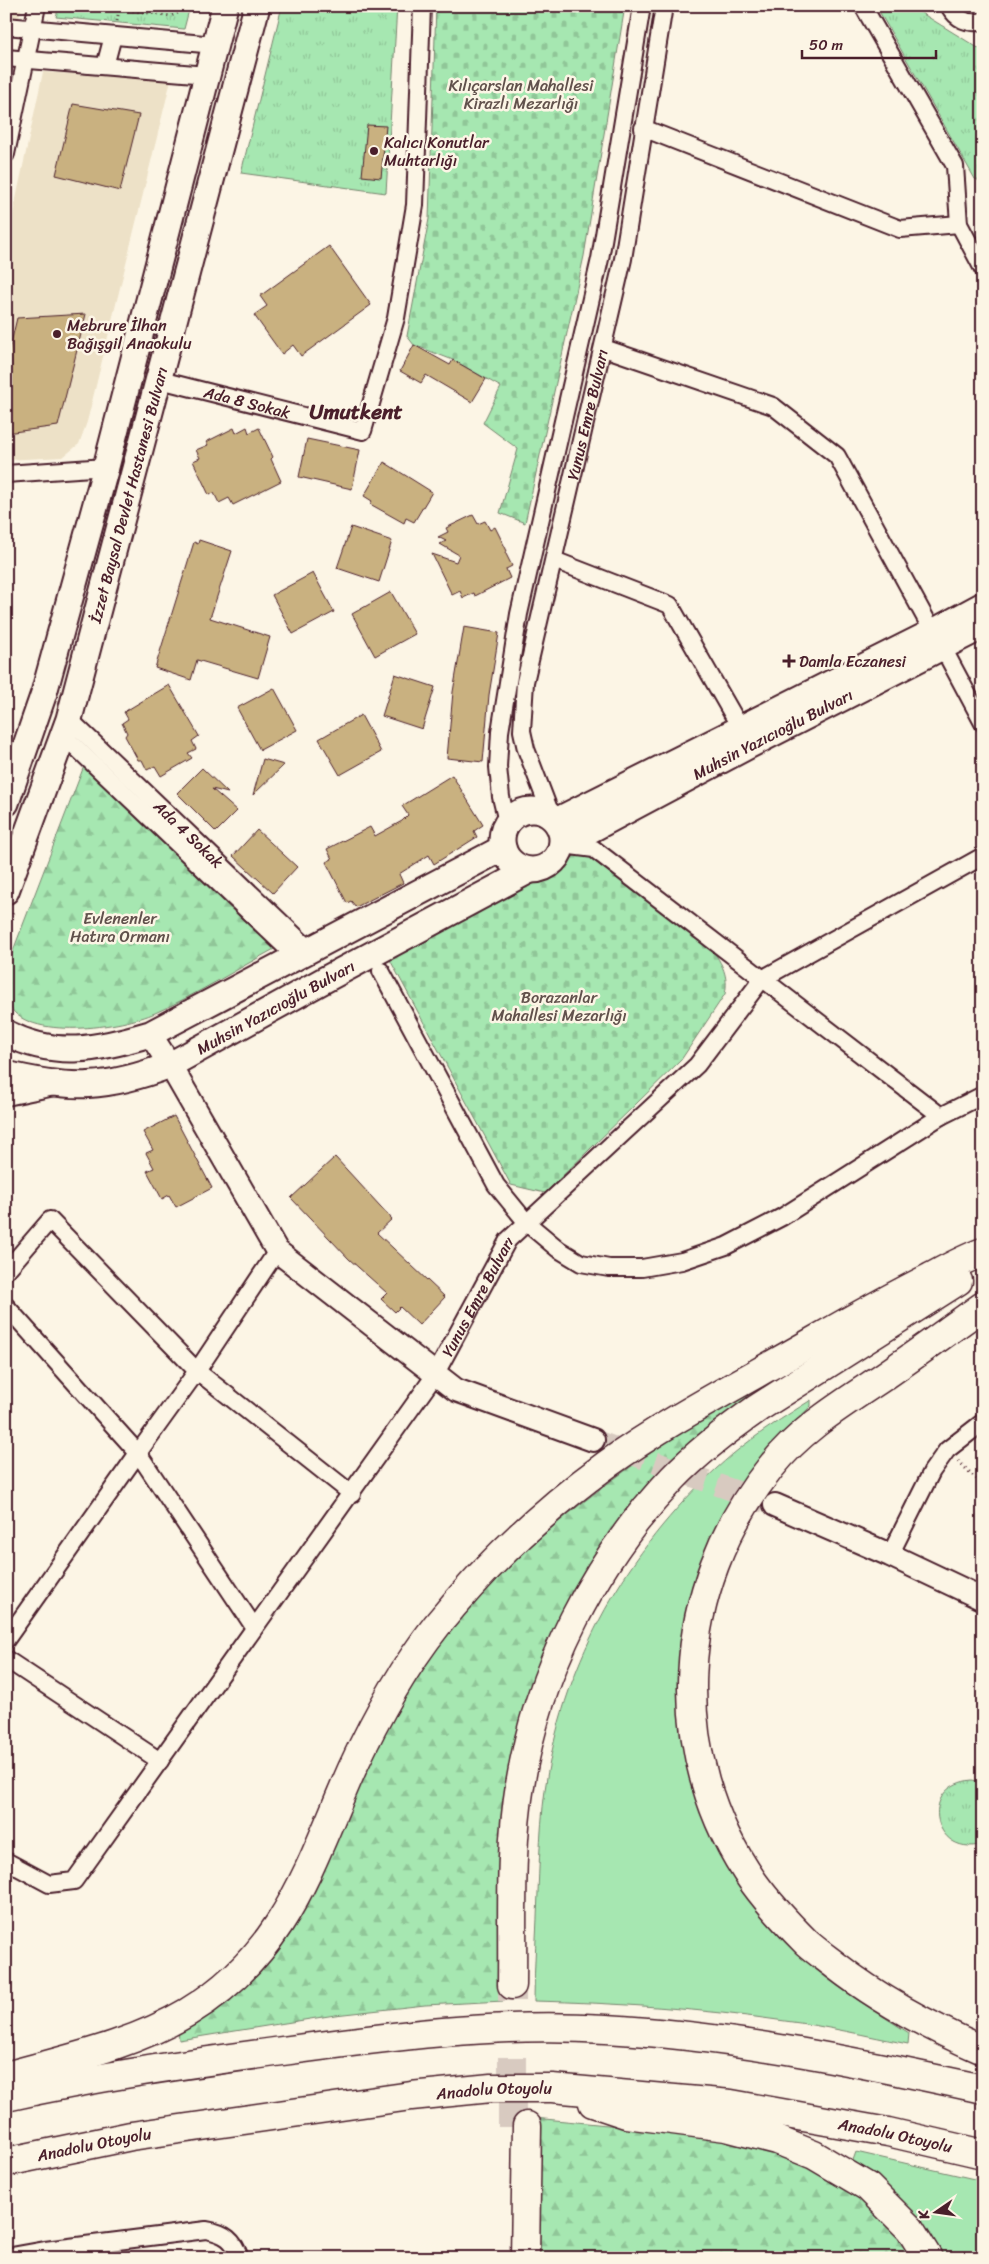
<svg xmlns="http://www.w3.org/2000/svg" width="989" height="2264" font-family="Sriracha,sans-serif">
  <defs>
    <pattern id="forest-firs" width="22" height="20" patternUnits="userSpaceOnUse" patternTransform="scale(1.25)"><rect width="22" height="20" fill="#a6e7b1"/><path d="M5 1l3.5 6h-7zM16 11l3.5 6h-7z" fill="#90c698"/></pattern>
    <pattern id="cemetery-stones" width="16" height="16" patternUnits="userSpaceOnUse" patternTransform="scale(1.25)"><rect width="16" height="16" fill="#a6e7b1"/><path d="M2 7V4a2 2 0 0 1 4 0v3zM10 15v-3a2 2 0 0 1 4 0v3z" fill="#90c698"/></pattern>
    <pattern id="park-tufts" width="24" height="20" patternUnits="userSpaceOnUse" patternTransform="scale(1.25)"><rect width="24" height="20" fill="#a6e7b1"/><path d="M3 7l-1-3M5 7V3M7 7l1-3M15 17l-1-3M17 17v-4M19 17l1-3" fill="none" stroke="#90c698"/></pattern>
  </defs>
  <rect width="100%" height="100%" fill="#fcf5e5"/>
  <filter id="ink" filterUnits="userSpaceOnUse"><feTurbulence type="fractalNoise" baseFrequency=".02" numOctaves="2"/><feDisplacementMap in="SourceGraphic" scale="10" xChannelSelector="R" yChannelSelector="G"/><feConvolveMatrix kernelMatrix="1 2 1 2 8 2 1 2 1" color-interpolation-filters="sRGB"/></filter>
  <g filter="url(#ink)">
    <path fill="#ede1c7" d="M6,6h16l-3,11 -13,-1z
      M43,72l128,8 -84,342 -8,22 -16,13 -57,3v-214z"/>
    <path fill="#a6e7b1" stroke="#78836e" d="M811,1400v6c-13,13 -28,26 -40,40 -37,44 -68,97 -80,154 -5,21 -3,46 -4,68 -1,22 -5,46 -3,68 4,84 56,165 116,220 33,30 72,53 109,77l-1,11c-41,-8 -82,-18 -123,-23 -83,-12 -167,-18 -251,-20 0,-36 3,-73 4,-109 2,-46 3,-91 13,-136 24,-118 90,-224 182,-302 24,-20 51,-37 78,-54z
      M856,2152l127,29v77h-44l-87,-95z"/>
    <path fill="url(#forest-firs)" stroke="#78836e" d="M84,766l192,182c-39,21 -82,48 -121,65 -31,14 -130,30 -147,-10 -4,-10 -2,-24 -2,-34z
      M847,1334l-96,63 -198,240 -49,349v15l-79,4 -90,10 -156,25 -1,-11c31,-20 63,-37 88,-65 32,-34 49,-78 68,-121 24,-55 49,-114 82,-164 106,-160 269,-252 431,-345z
      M534,2118l168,16 72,15 77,41 38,32 23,36h-378z"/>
    <path fill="url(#cemetery-stones)" stroke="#78836e" d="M436,6h189l-41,250 -59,267 -25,-10 18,-64 -35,-26 18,-36 -48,-27 -39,-15 -7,-9 22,-117z
      M582,852l130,97c10,15 17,27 13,45l-44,66 -136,133 -34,-8 -122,-227z"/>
    <path fill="url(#park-tufts)" stroke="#78836e" d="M59,6h131l-6,23 -128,-12z
      M282,6h115l-11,187 -145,-20z
      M876,6h34l73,45v131l-8,-3z
      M972,1780l11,2v62c-50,15 -66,-59 -11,-64z"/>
    <path fill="#c9b180" stroke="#4a1f2b" d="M73,104l66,11 -19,76 -64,-16z
      M367,125l19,1 -5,52 -19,-2z
      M329,246l42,59 -70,51 -8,-11 -11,9 -28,-39 13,-9 -7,-10z
      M86,314l-28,112 -52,7v-69l11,-46z
      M414,345l36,20 3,-5 33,19 -14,23 -46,-27 -5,8 -21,-12z
      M247,427l2,6 10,-5 14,29 -2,2 10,22 -48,24 -4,-7 -10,5 -5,-10 -5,2 -16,-34 7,-3 -4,-8 12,-5 -2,-3 28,-14 2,5z
      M307,439l53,11 -8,39 -53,-12z
      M384,462l48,30 -18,30 -8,-4 -2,5 -34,-19 2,-3 -8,-5z
      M473,515l5,9 7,-3 5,9 5,-3 12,24 -2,1 7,14 -6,3 4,9 -35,18 -1,-3 -11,5 -3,-7 -8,4 -20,-41 24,8 3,-7 -19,-11 6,-3 -8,-4 10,-5 -2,-4z
      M351,527l41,14 -13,41 -42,-14z
      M199,540l33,11 -22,67 60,19 -12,41 -61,-18 -6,20 -36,-12 39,-126 4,2z
      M313,573l21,39 -41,22 -21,-39z
      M391,592l24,42 -40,22 -23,-42z
      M464,627l35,6 -10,62 -6,67 -36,-4 6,-66z
      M395,674l40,13 -13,42 -40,-13z
      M169,685l30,51 -7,5 4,8 -8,4 4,5 -31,18 -6,-10 -8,4 -5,-10h-4l-13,-24 2,-3 -5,-10 6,-4 -4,-7z
      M274,688l23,42 -37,20 -23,-42z
      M361,715l20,37 -41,23 -21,-36z
      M263,759l21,6 -31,30z
      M202,768l26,25 -16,-4 25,22 -21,21 -39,-39z
      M452,775l31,50 -9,6 3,6 -43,27 -5,-9 -30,19 4,9 -47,24 -5,-6 -4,2 -21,-41 6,-3 -5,-10 43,-22 5,9 27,-15 6,-6 -6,-9z
      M257,830l40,37 -24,26 -40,-37z
      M174,1116l38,72 -36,19 -7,-12 -7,4 -15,-28 7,-3 -8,-15 7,-3 -10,-18z
      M335,1157l57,62 -15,14 68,64 -26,28 -19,-18 -5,5 -14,-13 6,-6 -38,-34 -58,-61z"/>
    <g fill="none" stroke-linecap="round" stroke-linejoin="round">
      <path stroke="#d8cac0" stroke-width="22" stroke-dasharray="22 11" stroke-linecap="butt" d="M593,1440l172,62"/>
      <path stroke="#d8cac0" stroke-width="28" stroke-dasharray="28 14" stroke-linecap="butt" d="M512,2127v-142"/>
      <defs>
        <g id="street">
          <path d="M949,6c7,13 19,19 34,15"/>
          <path d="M6,26l209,19"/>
          <path d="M6,58l201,17"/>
          <path d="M105,66l8,-30"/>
          <path d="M643,128l257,101 59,-5 -4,-58 -92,-160"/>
          <path d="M6,154l31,-148"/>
          <path d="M959,224l24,45"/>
          <path d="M604,348l169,58 64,50 96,176"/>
          <path id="s1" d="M160,380l203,51 33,-113 19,-113 7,-199"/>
          <path d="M6,474l100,-7"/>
          <path d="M554,560l116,45 71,124"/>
          <path d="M943,648l40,75"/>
          <path id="s2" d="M69,719l240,230"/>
          <path d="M63,735l232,221"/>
          <path id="s3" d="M552,817l-26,-68 -4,-18 3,-49 98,-423 41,-253"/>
          <path d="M507,822l-6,-25 -3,-30 2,-35 19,-118 81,-355 42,-253"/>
          <path d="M563,845l31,4 347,267 42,-21"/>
          <path d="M381,971l115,214 31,38 31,26 23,14 28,5h33l40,-7 44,-15 56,-29 159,-101"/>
          <path d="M6,1271l44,-51 147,151 155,123"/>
          <path d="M6,1306l132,147 -132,187"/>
          <path d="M890,1555l42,-84 15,-21 36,-28"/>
          <path d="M254,1627l-116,-174 59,-82 80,-120"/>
          <path d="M6,1659l154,102"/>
          <path id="s4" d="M6,1861l43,23 25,-3 361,-506 73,-135 189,-175 65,-86 221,-123"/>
          <path d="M6,2257l39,-7 161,-20c19,3 28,10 34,28"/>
        </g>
        <path id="secondary" d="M150,1034l20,31 107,186 179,139 137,50
          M6,1094l48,-10
          M775,1505l115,50 93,44"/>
        <g id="primary">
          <path d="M6,803l38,-110 62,-226 119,-461"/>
          <circle cx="532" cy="840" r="30"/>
          <path d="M556,821l377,-189 50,-27"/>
          <path id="s5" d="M562,845l186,-99 235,-120"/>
          <path id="s6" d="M6,891l63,-172 188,-713"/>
          <path d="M6,1033c50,26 93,16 144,1l353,-186"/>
          <path id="s7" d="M6,1074c65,16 101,15 164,-9l156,-86 202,-108"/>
        </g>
        <g id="highway">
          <path d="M983,1306c-34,24 -68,49 -103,73 -39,26 -79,50 -109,88 -97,120 -107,288 -17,416 16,22 35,42 53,60 9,8 19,15 28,22 46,36 95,62 148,85"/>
          <path d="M512,1985c1,-66 -3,-134 8,-200 18,-114 74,-224 153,-307 26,-27 55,-49 85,-70l200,-127"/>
          <path d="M6,2076c61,-17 127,-31 182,-64 98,-59 121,-146 164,-243 22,-48 52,-102 85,-144 48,-59 107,-115 169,-160 64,-46 137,-83 206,-123 38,-22 77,-44 117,-64 17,-9 35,-19 54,-26"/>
          <path d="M6,2097c89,-20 179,-33 269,-45 110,-15 220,-30 331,-23 127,7 253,33 377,60"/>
          <path d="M593,2103l33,11 100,13 51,13 37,15 54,32 42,42 18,29"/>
          <path id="s8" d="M6,2162l125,-26 280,-40 80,-8h61l179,16 157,28 95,22"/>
          <path d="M525,2258l2,-132"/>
        </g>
      </defs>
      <use href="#street" stroke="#4a1f2b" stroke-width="20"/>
      <use href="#secondary" stroke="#4a1f2b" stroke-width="26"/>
      <use href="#primary" stroke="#4a1f2b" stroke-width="29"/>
      <use href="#highway" stroke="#4a1f2b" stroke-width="31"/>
      <path stroke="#4a1f2b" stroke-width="3" stroke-dasharray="1 4" stroke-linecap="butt" d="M98,6l73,10 11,-5 2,-5
        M117,21l2,-11
        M6,933l8,-23
        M958,1461l25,24"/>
      <use href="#street" stroke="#fcf5e5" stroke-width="16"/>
      <use href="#secondary" stroke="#fcf5e5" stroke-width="22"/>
      <use href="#primary" stroke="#fcf5e5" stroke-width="25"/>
      <use href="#highway" stroke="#fcf5e5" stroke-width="28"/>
    </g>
  </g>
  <g fill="#4a1f2b" stroke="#fcf5e5" stroke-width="2">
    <circle cx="374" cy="151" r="5"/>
    <circle cx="57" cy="334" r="5"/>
    <path d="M786.5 653.5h5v5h5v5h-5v5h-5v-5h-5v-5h5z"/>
  </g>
  <g text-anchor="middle" stroke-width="5" stroke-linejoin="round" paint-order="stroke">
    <g font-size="16" fill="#61514c" stroke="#fcf5e5">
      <text x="521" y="91">Kılıçarslan Mahallesi<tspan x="521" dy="18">Kirazlı Mezarlığı</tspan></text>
      <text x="120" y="924">Evlenenler<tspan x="120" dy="18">Hatıra Ormanı</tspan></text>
      <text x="559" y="1003">Borazanlar<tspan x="559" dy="18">Mahallesi Mezarlığı</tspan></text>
    </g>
    <g font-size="16" fill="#4a1f2b" stroke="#fcf5e5" text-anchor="start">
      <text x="384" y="148">Kalıcı Konutlar<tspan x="384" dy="18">Muhtarlığı</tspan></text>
      <text x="67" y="331">Mebrure İlhan<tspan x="67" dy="18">Bağışgil Anaokulu</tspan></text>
      <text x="799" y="667">Damla Eczanesi</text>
    </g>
    <g font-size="16" fill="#4a1f2b" stroke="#fcf5e5">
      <text dy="6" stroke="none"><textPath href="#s1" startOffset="90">Ada 8 Sokak</textPath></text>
      <text dy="6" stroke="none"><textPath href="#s3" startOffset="415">Yunus Emre Bulvarı</textPath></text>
      <text dy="6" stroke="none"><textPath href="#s6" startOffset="415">İzzet Baysal Devlet Hastanesi Bulvarı</textPath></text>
      <text dy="6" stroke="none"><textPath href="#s5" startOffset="238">Muhsin Yazıcıoğlu Bulvarı</textPath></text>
      <text dy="6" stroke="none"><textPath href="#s2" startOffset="166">Ada 4 Sokak</textPath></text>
      <text dy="6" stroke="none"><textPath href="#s7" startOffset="288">Muhsin Yazıcıoğlu Bulvarı</textPath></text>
      <text dy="6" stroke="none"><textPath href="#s4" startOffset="785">Yunus Emre Bulvarı</textPath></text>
      <text dy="6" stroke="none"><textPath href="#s8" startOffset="494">Anadolu Otoyolu</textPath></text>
      <text dy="6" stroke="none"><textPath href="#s8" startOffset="899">Anadolu Otoyolu</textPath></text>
      <text dy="6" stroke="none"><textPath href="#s8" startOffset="90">Anadolu Otoyolu</textPath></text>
    </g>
    <g font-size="21" font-weight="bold" fill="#4a1f2b" stroke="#fcf5e5">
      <text x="356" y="419">Umutkent</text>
    </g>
  </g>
  <rect width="989" height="2264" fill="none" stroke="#fcf5e5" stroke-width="25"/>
  <rect x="12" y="12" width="964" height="2239" fill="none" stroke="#4a1f2b" stroke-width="2" filter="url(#ink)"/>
  <g transform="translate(936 2212) rotate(257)" stroke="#fcf5e5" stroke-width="4" paint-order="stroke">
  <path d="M0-4L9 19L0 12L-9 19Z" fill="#4a1f2b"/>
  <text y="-8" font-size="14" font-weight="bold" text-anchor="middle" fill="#4a1f2b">K</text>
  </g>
  <path d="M802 50v8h134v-8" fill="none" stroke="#4a1f2b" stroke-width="2.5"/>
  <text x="809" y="50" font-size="15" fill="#4a1f2b" stroke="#fcf5e5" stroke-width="4" paint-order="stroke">50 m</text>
</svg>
